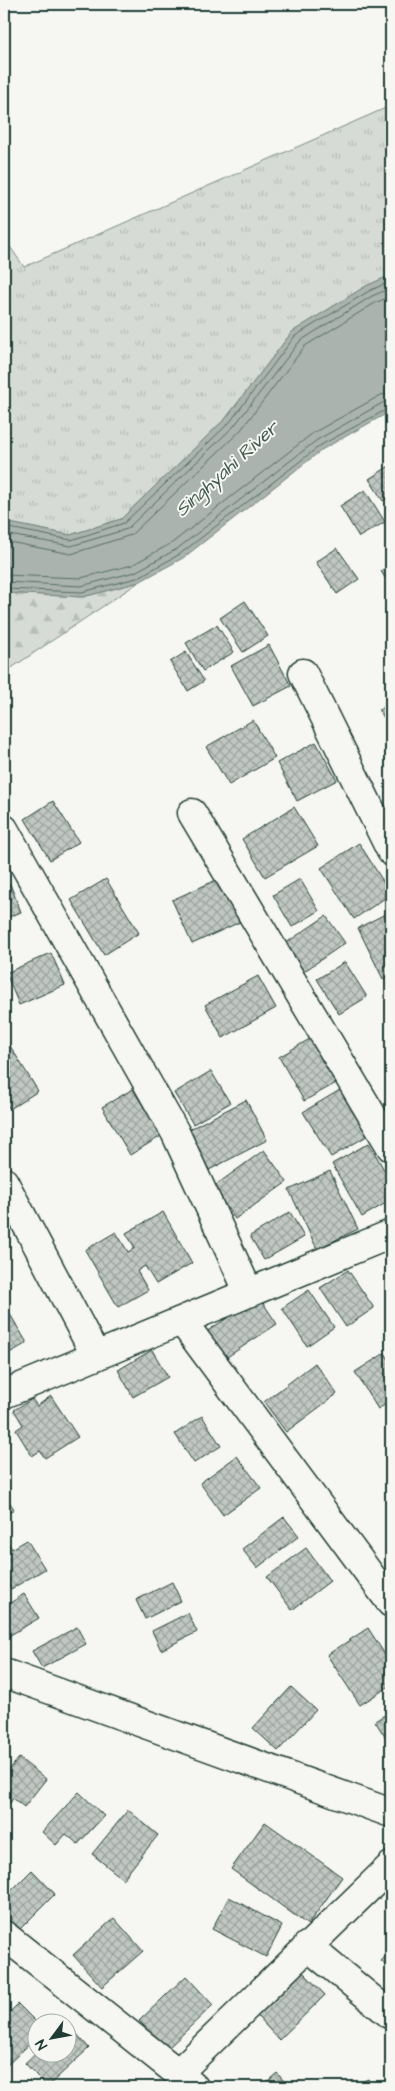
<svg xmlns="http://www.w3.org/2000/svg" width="395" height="2091" font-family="'Architects Daughter',sans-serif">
  <defs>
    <pattern id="grass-tufts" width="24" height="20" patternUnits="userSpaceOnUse" patternTransform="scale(1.25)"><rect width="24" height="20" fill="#d6dbd6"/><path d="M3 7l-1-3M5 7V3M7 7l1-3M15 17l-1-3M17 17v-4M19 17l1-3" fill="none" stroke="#b7bdb8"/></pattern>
    <pattern id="forest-firs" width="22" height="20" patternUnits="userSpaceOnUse" patternTransform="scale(1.25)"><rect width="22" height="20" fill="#d6dbd6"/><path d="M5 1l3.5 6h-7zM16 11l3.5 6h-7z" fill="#b7bdb8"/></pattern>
    <pattern id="building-cross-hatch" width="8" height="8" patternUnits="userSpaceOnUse" patternTransform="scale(1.25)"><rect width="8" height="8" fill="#c1c8c3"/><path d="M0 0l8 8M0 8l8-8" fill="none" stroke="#9ca49f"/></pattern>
  </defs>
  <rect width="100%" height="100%" fill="#f6f6f2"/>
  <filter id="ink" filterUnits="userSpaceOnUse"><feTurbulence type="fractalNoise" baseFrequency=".02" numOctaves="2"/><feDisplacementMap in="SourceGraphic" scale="10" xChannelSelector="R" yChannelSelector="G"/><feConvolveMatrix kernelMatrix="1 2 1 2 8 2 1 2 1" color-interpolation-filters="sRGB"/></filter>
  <g filter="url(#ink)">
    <path fill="url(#grass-tufts)" stroke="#7a8c85" d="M388,107l3,6v162l-25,11 -74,46 -66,86 -105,101 -51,16 -66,-13v-284l20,29z"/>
    <path fill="url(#forest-firs)" stroke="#7a8c85" d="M139,582l-135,91v-80l79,4z"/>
    <path fill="#aab3ae" stroke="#72847d" d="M391,275v136l-68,38 -140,109 -44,24 -56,15 -79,-4v-71l66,13 51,-16 105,-101 66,-86 74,-46z"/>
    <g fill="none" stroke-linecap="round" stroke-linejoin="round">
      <path stroke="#576c65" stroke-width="1" d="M4,527l67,13 53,-17 106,-101 65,-86 74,-45 22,-10
        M4,534l67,12 56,-17 107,-103 66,-85 72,-45 19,-8
        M4,541l67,13 60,-19 109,-104 65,-85 70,-43 16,-7
        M4,575l77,3 51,-13 40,-22 141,-110 68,-38 10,-2
        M4,582l77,4 54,-14 42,-23 140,-109 67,-38 7,-2
        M4,589l78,3 55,-14 43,-24 141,-109 70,-38"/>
    </g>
    <path fill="url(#building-cross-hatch)" stroke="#1f3d34" d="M391,465v31l-8,5 -14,-22z
      M365,490l20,32 -26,15 -19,-31z
      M337,548l22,31 -22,15 -21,-32z
      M391,566v22l-10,-17z
      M245,601l23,35 -25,16 -23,-34z
      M217,625l17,27 -31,19 -17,-28z
      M269,645l22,41 -38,20 -22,-40z
      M186,652l18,29 -16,10 -18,-29z
      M391,702v26l-12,-18z
      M253,720l22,38 -46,27 -23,-38z
      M316,742l21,38 -40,21 -20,-38z
      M53,801l26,41 -29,18 -25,-41z
      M294,807l24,39 -53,31 -23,-38z
      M359,843l32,51 -37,25 -33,-51z
      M223,877l19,44 -50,23 -20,-44z
      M106,879l33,54 -35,22 -33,-55z
      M300,879l19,32 -27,16 -19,-32z
      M10,884l11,28 -17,7v-32z
      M391,911v64l-8,4 -25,-51z
      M326,916l19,27 -42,29 -20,-27z
      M51,953l14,32 -46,20 -13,-32z
      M345,962l22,35 -28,17 -22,-35z
      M258,976l18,32 -53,30 -18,-33z
      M313,1037l25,45 -34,19 -25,-44z
      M7,1041l31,50 -28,18 -6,-9v-57z
      M211,1071l19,32 -37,21 -19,-31z
      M345,1087l27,46 -41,24 -28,-45z
      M133,1089l28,47 -31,19 -28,-48z
      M246,1100l21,40 -58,30 -21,-40z
      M369,1143l22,39v18l-29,17 -30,-53z
      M264,1150l23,32 -52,37 -22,-32z
      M330,1171l28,58 -41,20 -28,-59z
      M163,1212l29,51 -36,21 -11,-18 -8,5 11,19 -30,17 -33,-57 31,-18 12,20 7,-4 -9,-15z
      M290,1212l14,25 -40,23 -14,-24z
      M348,1270l26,38 -28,19 -26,-39z
      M309,1290l25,37 -27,19 -25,-38z
      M259,1297l18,27 -53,35 -18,-27z
      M4,1304l23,39 -23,13z
      M152,1350l16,27 -35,20 -15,-27z
      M385,1353l6,10v38l-13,8 -23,-37z
      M315,1363l22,31 -51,38 -22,-30z
      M51,1396l27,41 -33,21 -5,-7 -8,5 -16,-26 7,-5 -9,-15 18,-11 5,7z
      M202,1416l19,30 -27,17 -19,-29z
      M237,1456l24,32 -38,27 -23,-32z
      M4,1494l10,15 -10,7z
      M284,1517l15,19 -42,32 -15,-19z
      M4,1536l8,13 15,-9 18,29 -34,20 -7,-13z
      M306,1548l24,33 -38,29 -25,-33z
      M172,1582l9,19 -36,18 -9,-19z
      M24,1594l15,24 -32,19 -3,-6v-24z
      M188,1613l9,19 -36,18 -9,-19z
      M77,1627l9,17 -44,24 -10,-17z
      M368,1628l23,36v21l-31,20 -33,-50z
      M291,1687l25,23 -38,41 -25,-23z
      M391,1711v35l-16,-25z
      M19,1758l27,21 -22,28 -11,-9 -3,5 -6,-5v-22z
      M79,1792l25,24 -26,28 -12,-10 -10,11 -14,-13z
      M128,1810l30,25 -35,44 -31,-25z
      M265,1822l77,55 -34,48 -77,-56z
      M32,1870l23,24 -35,35 -16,-17v-14z
      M229,1897l53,29 -16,31 -54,-28z
      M114,1918l29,33 -41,36 -29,-32z
      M391,1951v19l-10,-9z
      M303,1972l22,23 -46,45 -22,-24z
      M186,1976l27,29 -46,44 -28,-28z
      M18,2004l20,20v12l-34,32v-50z
      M68,2024l21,24 -42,39 -22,-24 13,-12v3h30z
      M277,2073l12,14h-28z
      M368,2079l4,8h-21z"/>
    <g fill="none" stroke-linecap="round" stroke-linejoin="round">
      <defs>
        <path id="minor" d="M303,673l88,178
          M192,813l199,334
          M4,829l171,303 74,161
          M4,1182l92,174
          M182,1321l209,282
          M4,1394l387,-160
          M4,1673l387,140
          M4,1935l174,138
          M307,1946l84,69
          M194,2087l-16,-14 213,-207"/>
      </defs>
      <use href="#minor" stroke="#1f3d34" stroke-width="31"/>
      <use href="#minor" stroke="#f6f6f2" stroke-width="28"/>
    </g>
  </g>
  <g text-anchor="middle" stroke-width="4" stroke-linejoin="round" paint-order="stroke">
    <g font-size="19" font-style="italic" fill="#425a52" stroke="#f6f6f2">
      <text transform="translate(226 468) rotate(-42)" y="7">Singhyahi River</text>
    </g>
  </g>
  <rect width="395" height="2091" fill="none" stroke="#f6f6f2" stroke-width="20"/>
  <rect x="10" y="10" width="375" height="2071" fill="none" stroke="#1f3d34" stroke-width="2" filter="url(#ink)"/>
  <g transform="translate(52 2038) rotate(238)"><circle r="24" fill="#f6f6f2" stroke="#a0aca6"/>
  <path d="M0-4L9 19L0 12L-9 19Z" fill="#1f3d34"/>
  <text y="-8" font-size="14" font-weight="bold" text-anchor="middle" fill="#1f3d34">N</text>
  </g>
</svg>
